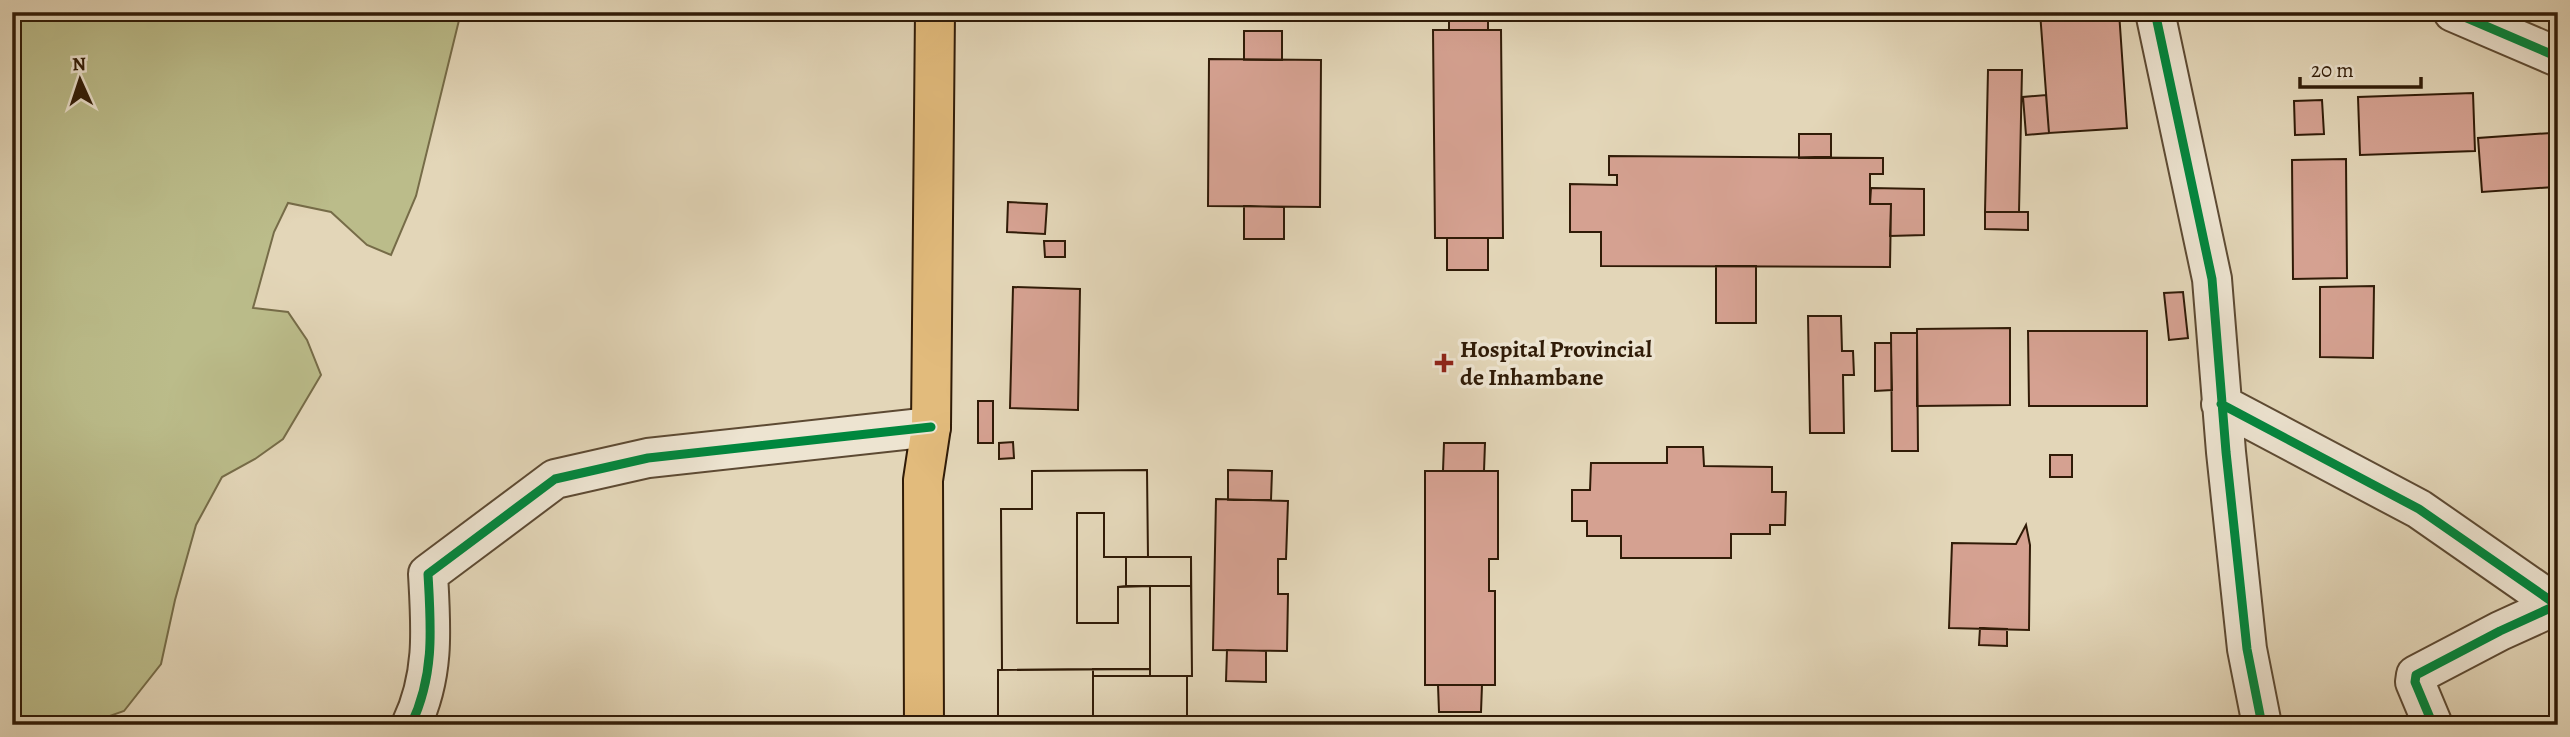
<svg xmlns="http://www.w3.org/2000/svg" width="2570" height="737" font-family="Alegreya,serif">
  <rect width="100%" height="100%" fill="#e3d6b8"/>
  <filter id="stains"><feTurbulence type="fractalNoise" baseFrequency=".00286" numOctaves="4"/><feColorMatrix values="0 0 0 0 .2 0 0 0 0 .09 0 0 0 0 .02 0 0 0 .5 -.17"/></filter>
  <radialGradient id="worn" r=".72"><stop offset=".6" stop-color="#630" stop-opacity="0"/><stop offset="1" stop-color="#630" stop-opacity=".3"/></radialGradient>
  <path fill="#bbbc8a" stroke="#766c48" stroke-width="2" d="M12,12h449l-45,184 -25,59 -24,-10 -36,-33 -43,-9 -14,29 -21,76 35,4 19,28 14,35 -38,64 -28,20 -33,18 -26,48 -21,75 -14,64 -37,47 -23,8 -5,6h-84z"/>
  <path fill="#d5a191" stroke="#301b07" stroke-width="2" fill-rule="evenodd" d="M1449,12h39v18h-39z
    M2040,12h79l8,116 -78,5z
    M1433,30h68l2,208h-68z
    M1244,31h38v29h-38z
    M1209,59l112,1 -1,147 -112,-1z
    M1988,70h34l-3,142h-34z
    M2473,93l2,58 -115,4 -2,-58z
    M2046,95l3,38 -23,2 -3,-38z
    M2322,100l2,34 -29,1 -1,-34z
    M2551,133l3,54 -72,5 -4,-54z
    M1799,134h32v23l-32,1z
    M1609,156l274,2v16h-13v30h21l-1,63 -289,-1v-34h-31v-48l47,1v-10h-8z
    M2346,159l1,119 -54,1 -1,-119z
    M1871,188l53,1v46l-34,1 1,-32h-21z
    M1008,202l39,2 -2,30 -38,-2z
    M1244,206l40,1v32h-40z
    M1985,212h43v18l-43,-1z
    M1447,238h41v32h-41z
    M1044,241h21v16h-20z
    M1716,266h40v57h-40z
    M2374,286l-1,72 -53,-1v-70z
    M1013,287l67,2 -2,121 -68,-2z
    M2183,292l5,46 -19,2 -5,-47z
    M1808,316h33l1,35h11l1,24h-11l1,58h-34z
    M2010,328v77l-93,1v-77z
    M2028,331h119v75h-118z
    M1891,333h26l1,118h-26z
    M1875,343h16l1,47 -17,1z
    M978,401h15v42h-15z
    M1013,442l1,16 -15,1v-16z
    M1444,443h41l-1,28h-41z
    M1667,447h36l1,19 68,1v25h14l-1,33h-15v9h-39v24h-110v-22h-34v-15h-15v-31h18l1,-27h76z
    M2050,455h22v22h-22z
    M1147,470l1,87h43l1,119h-5v48l-189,1v-55h4l-1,-161h31v-38zM1077,513h27v44h22v29l-8,1v36h-41zM1093,669h57v7h-57z
    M1147,470l1,87h-44v-44h-27v110h41v-36l32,-1v83l-148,1 -1,-161h31v-38z
    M1228,470l44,1 -1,29h-43z
    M1425,471h73v88h-9v32h6v94h-70z
    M1216,499l72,2 -2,58h-8v35h10l-1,57 -74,-1z
    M2026,525l4,20 -1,85 -80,-2 3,-85 64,1z
    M1126,557h65v29h-65z
    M1150,586h41l1,90h-42z
    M1980,628l27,1v17l-28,-1z
    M1227,650l39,1v31l-40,-1z
    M1093,669v56l-95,-1v-54z
    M1093,676h94v48l-94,1z
    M1438,685h44l-1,27h-42z"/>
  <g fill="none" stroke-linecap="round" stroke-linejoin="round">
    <defs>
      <path id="minor" d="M2155,12l57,267 14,173 21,197 15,76
        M2453,12l105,45
        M2221,404l198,105 138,96 -57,26 -84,44 -1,7 18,43
        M411,725c24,-50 20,-98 17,-151l127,-95 93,-21 283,-31"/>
      <path id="major" d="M924,725l-1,-245 8,-53 4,-415"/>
    </defs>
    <use href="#minor" stroke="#5d4a33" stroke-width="42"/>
    <use href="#major" stroke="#301b07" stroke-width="42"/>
    <use href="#minor" stroke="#ede4d1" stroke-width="38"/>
    <use href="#major" stroke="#e2bb7c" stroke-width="38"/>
    <defs>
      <path id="cycleway" d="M2155,12l57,267 14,173 21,197 15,76
        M2453,12l105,45
        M2221,404l198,105 138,96 -57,26 -84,44 -1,7 18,43
        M411,725c24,-50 20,-98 17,-151l127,-95 93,-21 283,-31"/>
    </defs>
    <use href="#cycleway" stroke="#ede4d1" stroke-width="13"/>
    <use href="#cycleway" stroke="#00873e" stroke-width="9"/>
  </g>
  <path fill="#8f2418" stroke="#ede4d1" stroke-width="2.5" d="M1440.5 352.5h7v7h7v7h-7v7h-7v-7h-7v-7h7z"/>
  <g text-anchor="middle" stroke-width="7" stroke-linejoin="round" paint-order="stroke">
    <g font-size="24" font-weight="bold" fill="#301b07" stroke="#ede4d1" text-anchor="start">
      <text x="1460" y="357">Hospital Provincial<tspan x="1460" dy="28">de Inhambane</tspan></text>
    </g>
  </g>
  <rect width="2570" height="737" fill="none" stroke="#e3d6b8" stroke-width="42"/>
  <rect x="14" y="14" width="2542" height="709" fill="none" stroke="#301b07" stroke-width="3.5"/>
  <rect x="21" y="21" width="2528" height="695" fill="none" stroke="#301b07" stroke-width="2"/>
  <g transform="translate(80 80) rotate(357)" stroke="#ede4d1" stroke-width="5" paint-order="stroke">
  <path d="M0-5L12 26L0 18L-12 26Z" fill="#301b07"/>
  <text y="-10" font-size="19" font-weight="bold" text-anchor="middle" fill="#301b07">N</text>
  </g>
  <path d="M2300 77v10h121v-10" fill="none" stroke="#301b07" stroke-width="3.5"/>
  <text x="2311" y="77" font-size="21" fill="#301b07" stroke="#ede4d1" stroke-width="5" paint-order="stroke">20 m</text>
  <rect width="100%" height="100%" filter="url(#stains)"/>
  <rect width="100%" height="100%" fill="url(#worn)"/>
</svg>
